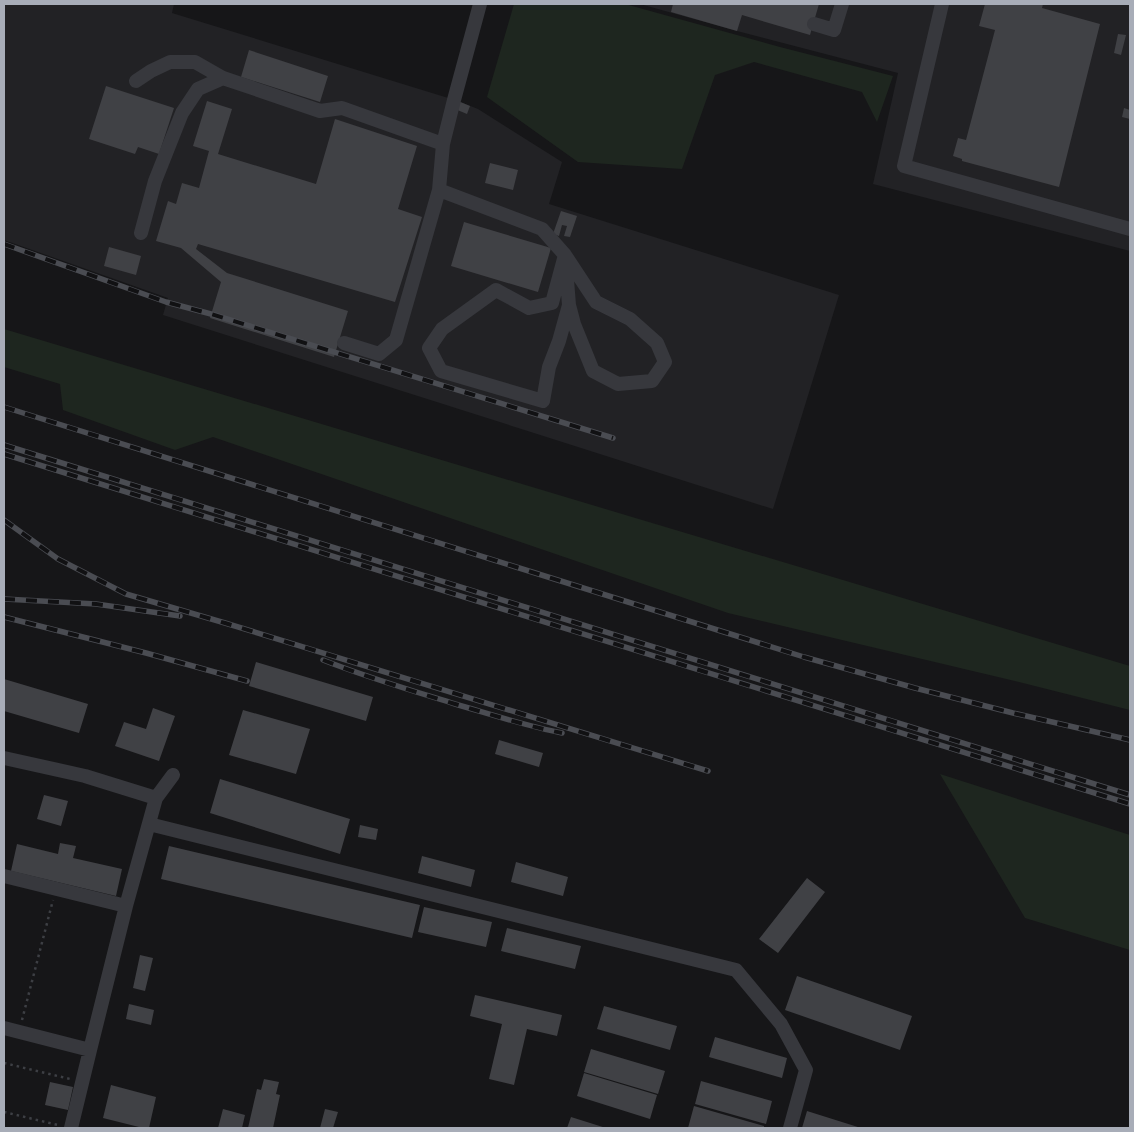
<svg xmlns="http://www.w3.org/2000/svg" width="1134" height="1132" font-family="'Work Sans',sans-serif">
  <rect width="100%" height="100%" fill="#161618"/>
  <path fill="#222225" d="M4,4h170l-2,9 286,88 20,8 84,53 -13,42 290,91 -66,214 -610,-194 5,-17 -164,-58z
    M640,4h490v247l-257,-67 25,-111 -161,-42z"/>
  <path fill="#1e261f" d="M514,4h111l155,43 113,29 -16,46 -15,-30 -108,-30 -39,13 -33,94 -104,-7 -91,-65z
    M4,329l1126,337v44l-111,-28 -291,-69 -515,-176 -38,13 -112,-40 -3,-26 -56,-17z
    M940,774l190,61v115l-105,-32z"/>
  <path fill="#404145" d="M673,4h146l-9,31 -68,-20 -5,16 -66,-19z
    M985,4h58l-1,4 58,16 -41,163 -97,-26v-2l-9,-3 5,-18 8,2 29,-110 -16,-4z
    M1118,34l8,1 -5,20 -7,-2z
    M249,50l79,26 -8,26 -79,-25z
    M106,86l68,22 -15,46 -21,-7 -3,7 -46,-15z
    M207,101l25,8 -14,45 98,30 19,-65 82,27 -19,63 24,8 -27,85 -197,-58 -2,5 31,24 121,38 -14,46 -124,-39 11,-36 -40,-34 -25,-7 12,-40 8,3 6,-21 17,5 10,-37 -16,-5z
    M458,101l12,5 -3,8 -12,-5z
    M1124,108l6,2v9l-8,-2z
    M490,163l28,7 -5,20 -28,-7z
    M561,211l16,5 -7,21 -6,-1 3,-10 -5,-1 -3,11 -6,-2z
    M464,222l87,26 -13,44 -87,-26z
    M109,247l32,9 -5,19 -32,-9z
    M256,662l117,35 -7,24 -117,-35z
    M4,679l84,25 -9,29 -75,-22z
    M153,708l22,8 -16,45 -44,-15 9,-24 22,7z
    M243,710l67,19 -14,45 -67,-19z
    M499,740l44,13 -4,14 -44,-13z
    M220,779l130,40 -10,35 -130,-41z
    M44,795l24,6 -7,25 -24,-7z
    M360,825l18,4 -2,11 -18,-3z
    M60,843l16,3 -3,12 49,11 -6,27 -105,-25 6,-27 41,10z
    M169,846l251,59 -8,33 -251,-59z
    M422,856l53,14 -4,17 -53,-14z
    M516,862l52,15 -5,19 -52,-14z
    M807,878l18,14 -47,61 -19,-14z
    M424,907l68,15 -6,25 -68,-15z
    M507,928l74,18 -6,23 -74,-18z
    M140,955l13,3 -8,33 -12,-3z
    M797,976l115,40 -12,34 -115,-40z
    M475,995l87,20 -5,21 -30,-7 -13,56 -25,-6 13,-55 -32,-8z
    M129,1004l25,6 -3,15 -25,-6z
    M604,1006l73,20 -7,24 -73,-21z
    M715,1037l72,21 -5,20 -73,-21z
    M591,1049l74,22 -7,23 -74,-22z
    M584,1073l73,22 -7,24 -73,-23z
    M264,1079l15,3 -3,12 4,1 -7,33h-25l9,-39 4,1z
    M701,1081l71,20 -6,23 -71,-20z
    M50,1082l23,5 -5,23 -23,-5z
    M111,1085l45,12 -7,31h-6l-40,-10z
    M694,1106l70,20v2h-76z
    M223,1109l22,6 -3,13h-24z
    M325,1109l13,3 -5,16h-13z
    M807,1111l54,17h-59z
    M571,1117l35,11h-39z"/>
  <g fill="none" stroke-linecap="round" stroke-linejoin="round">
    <path stroke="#3d3f44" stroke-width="2.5" stroke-dasharray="2.5 4" stroke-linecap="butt" d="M22,1020l31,-120
      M4,1063l66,16
      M4,1112l54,13"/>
    <path stroke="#37383d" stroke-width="14" d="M942,4l-38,162 226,63
      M814,24l20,6 8,-26
      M136,81l15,-10 19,-9h25l28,16 97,33 22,-3 101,36 11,-44 26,-96
      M439,190l103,39 23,26 4,50 5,19 19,47 25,13 34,-3 13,-19 -8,-19 -27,-24 -34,-17 -31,-47 -13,48 -23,5 -33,-18 -54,39 -13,19 12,23 102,30 6,-34 10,-26 10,-36
      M141,233l14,-52 27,-68 16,-24 25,-11
      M344,343l35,11 17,-14 43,-150 4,-46
      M4,758l81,18 71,22
      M149,824l587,146 45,54 25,46 -16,58
      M4,876l122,30
      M4,1028l86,22
      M71,1128l19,-78 36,-144 30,-108 17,-23"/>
    <defs>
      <path id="rail" d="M4,244l162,58 45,12 402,124
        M4,407l800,250 111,31 98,25 117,27
        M4,445l1126,350
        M4,454l1126,350
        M4,520l54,39 68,35 99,29 483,148
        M4,599l92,5 84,12
        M4,617l142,36 101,28
        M323,660c43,17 87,30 132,44 35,10 71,22 107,29"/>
    </defs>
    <use href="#rail" stroke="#4a4c52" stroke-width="5.5"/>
    <use href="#rail" stroke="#111113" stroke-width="4" stroke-dasharray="11" stroke-linecap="butt"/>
  </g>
  <rect width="1134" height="1132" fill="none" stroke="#a8adb8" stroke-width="10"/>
</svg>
